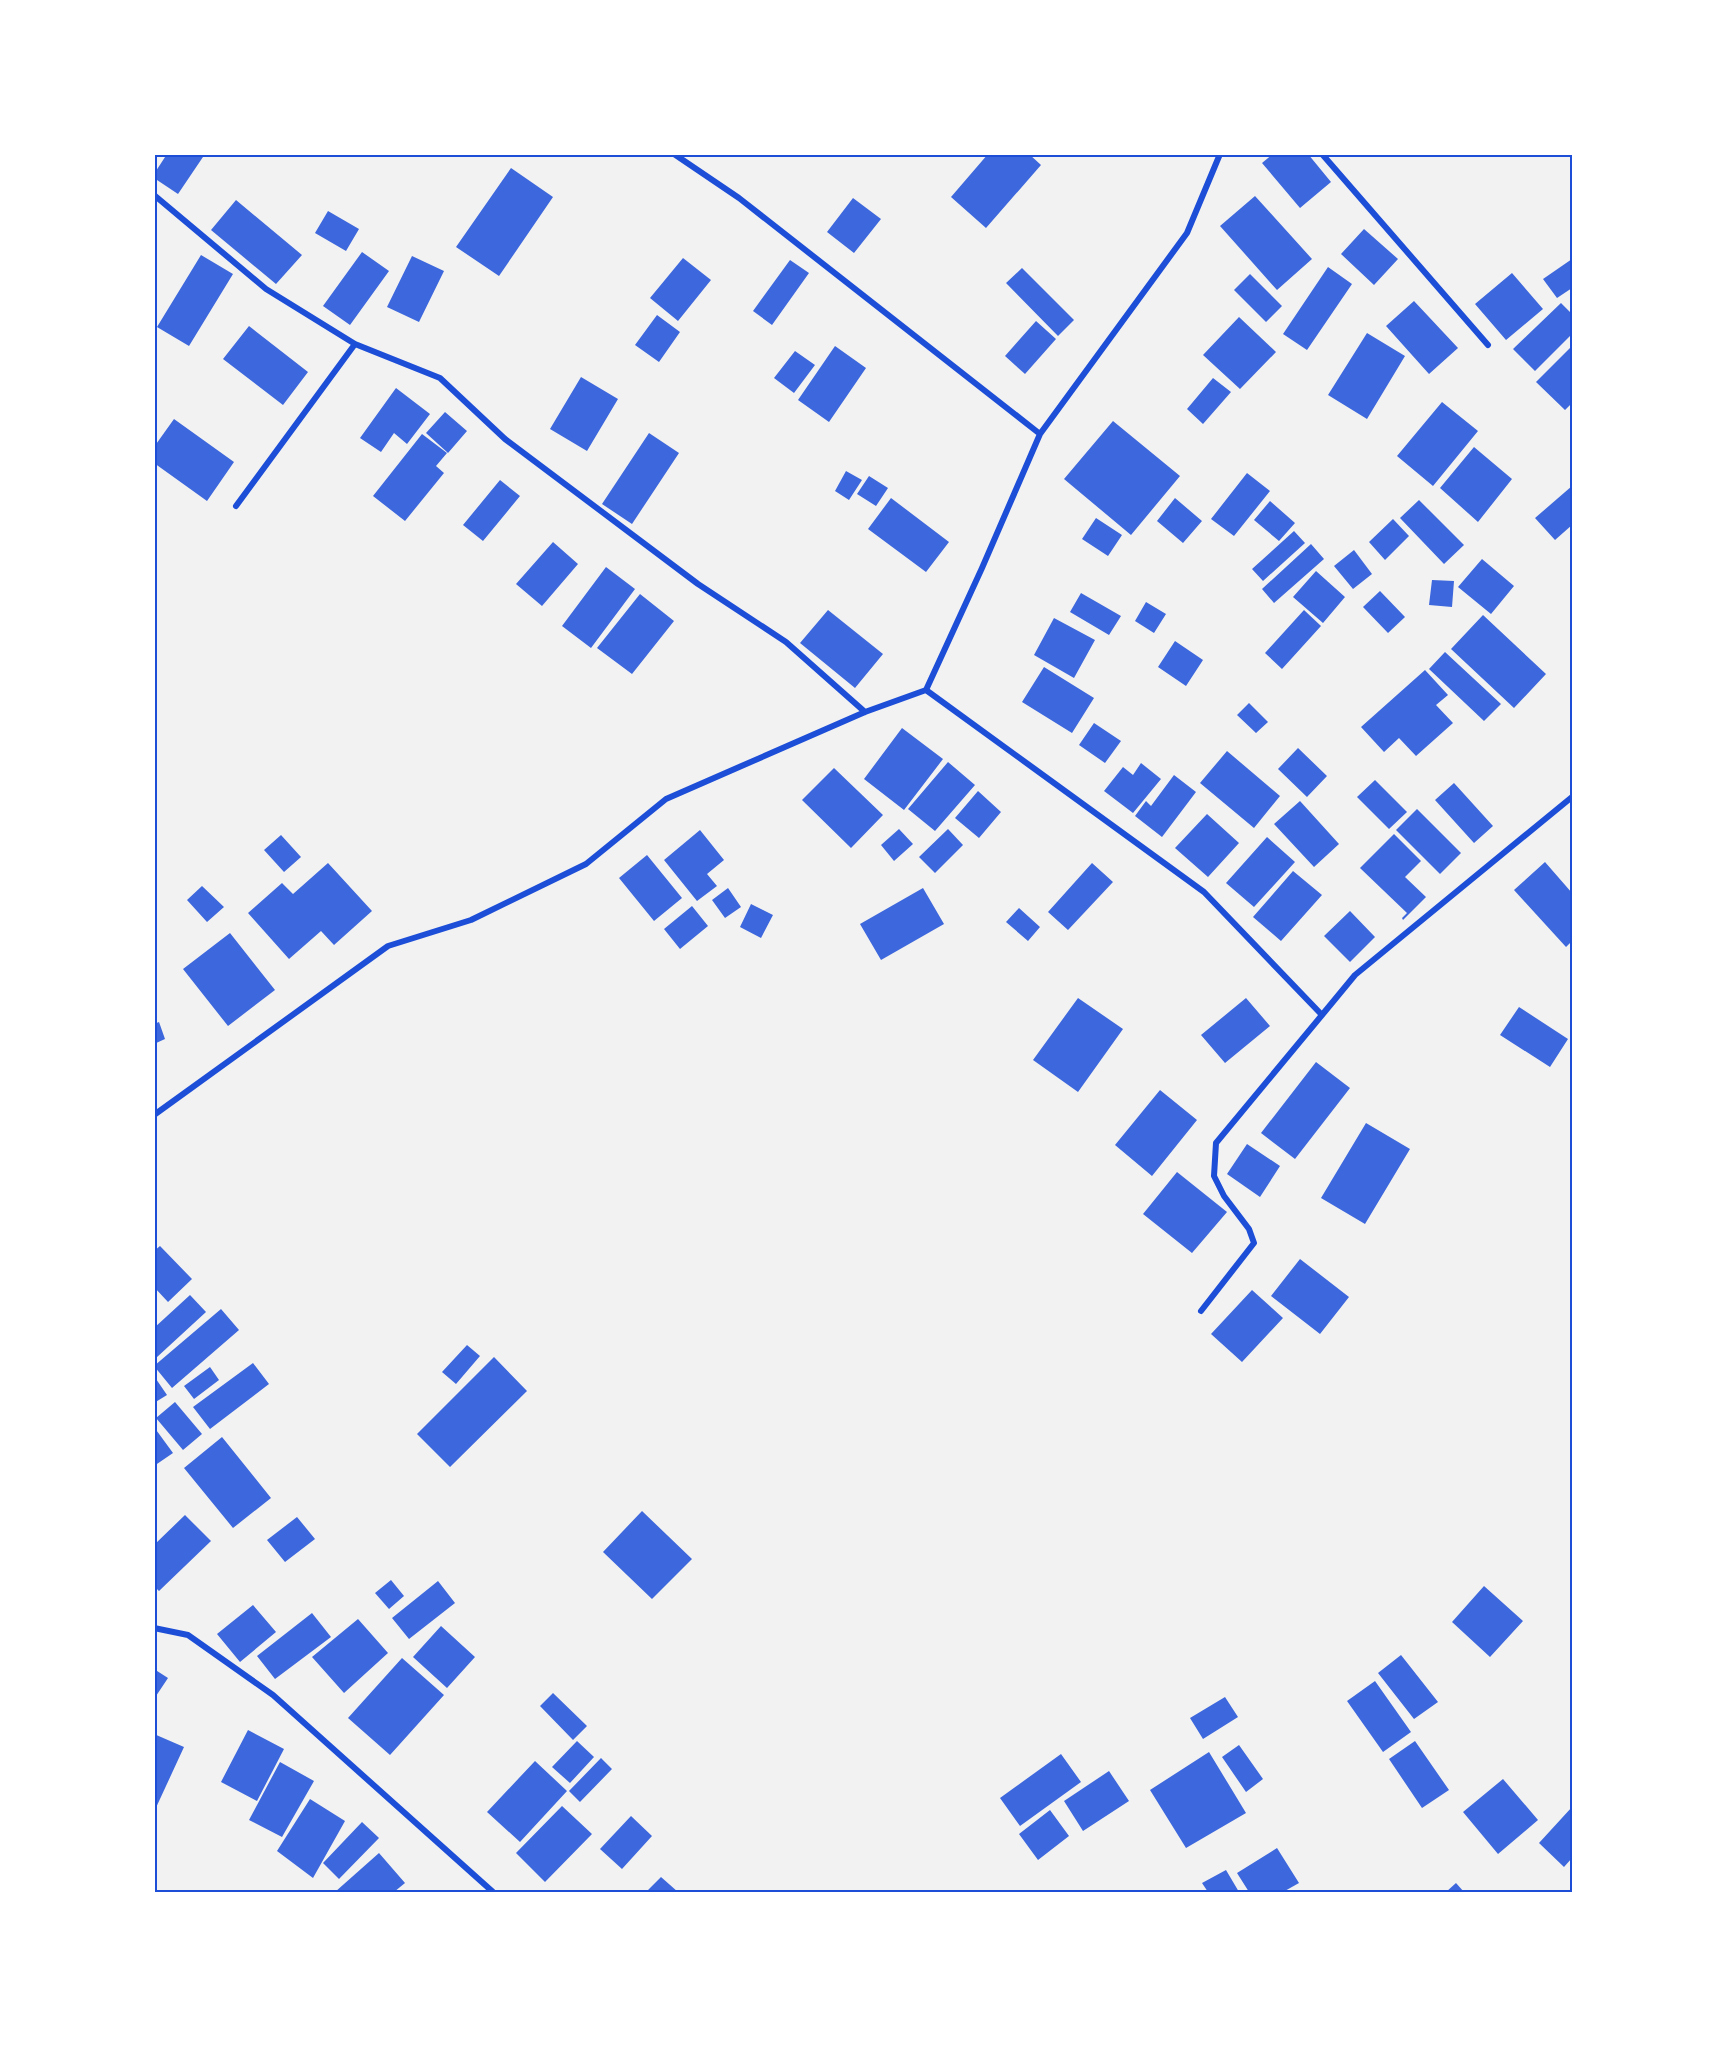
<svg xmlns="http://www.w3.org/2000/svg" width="1727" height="2047" font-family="'Titillium Web',sans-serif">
  <rect width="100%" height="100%" fill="#f2f2f2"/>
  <path fill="#3d67dc" d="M167,154h38l-27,40 -24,-16v-4z
    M988,154h41l12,11 -55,63 -35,-31z
    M1273,154h35l23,28 -31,26 -38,-45z
    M511,168l42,29 -54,79 -43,-29z
    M1255,196l57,63 -35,31 -57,-64z
    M853,198l28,21 -27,34 -27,-21z
    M236,200l66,55 -26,29 -65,-54z
    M328,211l31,18 -13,22 -31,-18z
    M1364,229l34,30 -24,26 -33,-31z
    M362,252l27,19 -39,54 -27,-19z
    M201,255l32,19 -44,72 -32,-19z
    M412,256l32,15 -25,51 -32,-15z
    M683,258l28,22 -33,41 -28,-23z
    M1572,259v29l-15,10 -14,-19z
    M790,260l19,13 -37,52 -19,-14z
    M1328,267l24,17 -45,66 -24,-16z
    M1022,268l52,52 -16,16 -52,-53z
    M1512,273l31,36 -37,31 -31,-36z
    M1250,274l32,32 -16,16 -32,-32z
    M1414,301l44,47 -29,26 -43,-48z
    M1561,303l11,11v20l-37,37 -22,-22z
    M657,315l23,17 -21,30 -24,-17z
    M1239,317l37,35 -36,37 -37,-34z
    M1036,321l20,18 -31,35 -20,-18z
    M249,326l59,46 -25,33 -60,-46z
    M1367,333l38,23 -38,63 -39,-24z
    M835,346l31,22 -37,54 -31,-22z
    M1572,346v57l-7,7 -29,-28z
    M795,351l20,14 -21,28 -20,-15z
    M581,377l37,22 -31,52 -37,-22z
    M1213,378l18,14 -28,32 -16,-15z
    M396,388l34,26 -23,30 -13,-11 -13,19 -21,-14z
    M1442,402l36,29 -45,55 -36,-30z
    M445,412l22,19 -19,22 -22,-20z
    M174,419l60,43 -27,39 -53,-38v-16z
    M1113,421l67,55 -49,59 -67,-56z
    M649,433l30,20 -47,71 -30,-20z
    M422,434l25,19 -11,13 8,7 -39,48 -32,-25z
    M1474,447l38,32 -34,43 -38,-34z
    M846,471l16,9 -13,20 -14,-9z
    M1247,473l23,18 -36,45 -23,-17z
    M869,476l19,12 -12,18 -19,-12z
    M500,480l20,16 -37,45 -20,-16z
    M1572,486v39l-17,15 -20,-22z
    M891,498l58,44 -23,30 -58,-43z
    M1175,498l27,23 -19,22 -26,-22z
    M1419,500l45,45 -20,19 -44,-46z
    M1270,501l25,22 -16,18 -25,-21z
    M1096,518l26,17 -14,21 -26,-17z
    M1393,519l16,17 -24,24 -16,-18z
    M1294,531l11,12 -42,38 -11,-12z
    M553,542l25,22 -36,42 -26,-22z
    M1311,544l13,15 -50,44 -12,-14z
    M1354,550l18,24 -19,15 -19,-23z
    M1482,559l32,27 -23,28 -33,-27z
    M606,567l29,22 -44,59 -29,-22z
    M1316,571l29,26 -22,26 -30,-26z
    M1432,580l22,1 -2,26 -23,-2z
    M1380,591l25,26 -17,16 -25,-26z
    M1081,593l40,23 -12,19 -39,-23z
    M640,594l34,27 -42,53 -35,-26z
    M1146,602l20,12 -12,19 -19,-12z
    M828,610l55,44 -28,34 -55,-45z
    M1304,610l17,16 -39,43 -17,-16z
    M1483,615l63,59 -32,34 -63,-59z
    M1054,618l41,22 -21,38 -40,-23z
    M1175,641l28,19 -17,26 -28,-19z
    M1445,652l56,52 -17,17 -55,-52z
    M1044,667l50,31 -22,35 -50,-31z
    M1425,670l23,25 -12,10 17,18 -37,33 -17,-18 -15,14 -23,-25z
    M1249,703l19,19 -12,11 -19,-18z
    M1094,723l27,18 -16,22 -26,-18z
    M902,728l41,31 -39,51 -40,-31z
    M1298,748l29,28 -20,21 -29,-28z
    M1227,751l53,45 -26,32 -54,-45z
    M948,762l27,23 -40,46 -27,-22z
    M1141,763l20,16 -28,34 -29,-22 19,-24 10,8z
    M834,768l49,47 -32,33 -49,-48z
    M1174,775l22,17 -34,45 -27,-21 11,-15 5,5z
    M1375,780l32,32 -18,17 -32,-32z
    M1454,783l39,43 -19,17 -39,-43z
    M978,791l23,21 -22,26 -24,-20z
    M1300,801l39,43 -25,23 -40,-43z
    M1417,809l44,44 -21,21 -44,-44z
    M1207,814l32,29 -31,34 -33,-29z
    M899,829l14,15 -19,17 -13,-16z
    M948,829l15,16 -28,28 -16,-16z
    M700,830l24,30 -17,14 10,12 -20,15 -33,-41z
    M1394,834l27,27 -16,16 21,20 -23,23 -1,-2 5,-5 -47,-45z
    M281,835l20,22 -17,15 -20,-22z
    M1267,837l28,25 -41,45 -28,-24z
    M647,855l35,43 -28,23 -35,-43z
    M1545,862l27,31v48l-6,6 -52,-57z
    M328,863l44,48 -38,34 -13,-14 -32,28 -41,-46 34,-30 11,11z
    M1092,863l21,19 -45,48 -20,-18z
    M1293,871l29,24 -41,46 -28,-24z
    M202,886l22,21 -17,15 -20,-22z
    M728,888l13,19 -16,11 -13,-18z
    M923,888l21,36 -63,36 -21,-36z
    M751,904l22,11 -12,23 -21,-11z
    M692,906l16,20 -28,23 -16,-20z
    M1019,908l21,19 -12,14 -22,-19z
    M1350,911l25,26 -25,25 -26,-26z
    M230,933l45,57 -47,36 -45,-57z
    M1078,998l45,31 -45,63 -45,-32z
    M1246,998l24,28 -45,37 -24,-28z
    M1519,1007l49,32 -18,28 -50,-32z
    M159,1022l6,17 -11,5v-20z
    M1316,1062l34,26 -55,71 -34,-26z
    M1160,1090l37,30 -45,56 -37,-31z
    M1366,1123l44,26 -45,75 -44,-26z
    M1247,1144l33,22 -20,31 -33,-23z
    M1177,1172l50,40 -35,41 -49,-39z
    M160,1246l32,33 -24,23 -14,-15v-36z
    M1300,1259l49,38 -29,37 -49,-38z
    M1252,1290l31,28 -41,44 -31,-28z
    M190,1295l16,17 -50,46 -2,-30z
    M221,1309l18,21 -67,58 -18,-22z
    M467,1345l13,11 -24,28 -14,-12z
    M494,1357l33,34 -77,76 -33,-33z
    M253,1363l16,21 -59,45 -17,-22z
    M210,1367l9,13 -25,19 -10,-13z
    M154,1376l13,19 -13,8z
    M175,1402l27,32 -19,16 -27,-32z
    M154,1427l19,26 -19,13z
    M222,1437l49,61 -38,30 -49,-60z
    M642,1511l50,48 -40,40 -49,-47z
    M185,1515l26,26 -52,50 -5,-5v-41z
    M297,1517l18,22 -30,23 -18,-22z
    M391,1580l13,16 -15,13 -14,-16z
    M438,1581l17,22 -46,36 -17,-21z
    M1484,1586l39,35 -33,36 -38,-35z
    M253,1605l23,27 -36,30 -23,-28z
    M312,1613l19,24 -56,42 -18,-23z
    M358,1619l30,34 -44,40 -32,-36z
    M441,1626l34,31 -28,31 -34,-31z
    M1401,1655l37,47 -24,17 -36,-46z
    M402,1658l42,37 -54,60 -42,-37z
    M154,1669l14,9 -14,21z
    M1375,1681l36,51 -28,20 -36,-51z
    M553,1693l34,33 -14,14 -33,-34z
    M1225,1697l13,20 -35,22 -13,-21z
    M248,1730l36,19 -27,52 -36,-19z
    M154,1734l30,13 -30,65z
    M577,1741l17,16 -24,26 -18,-16z
    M1415,1741l34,49 -27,18 -33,-49z
    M1239,1745l24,34 -17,13 -24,-35z
    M1209,1752l37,61 -60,35 -36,-58z
    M1061,1754l20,28 -61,44 -20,-28z
    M601,1758l11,11 -32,33 -11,-11z
    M535,1761l32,30 -47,51 -33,-30z
    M280,1762l34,19 -32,56 -33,-17z
    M1109,1771l20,30 -46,30 -19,-30z
    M1503,1779l35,41 -40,34 -35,-42z
    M310,1799l35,22 -32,57 -36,-27z
    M562,1806l30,28 -47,48 -29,-29z
    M1572,1807v51l-8,9 -25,-24z
    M1050,1810l19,26 -31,24 -19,-26z
    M631,1816l21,20 -30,33 -22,-20z
    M362,1822l17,16 -40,41 -16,-16z
    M1277,1848l22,35 -16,9h-34l-12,-19z
    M379,1853l26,30 -11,9h-59z
    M1226,1870l13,22h-31l-6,-9z
    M661,1877l17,15h-32z
    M1456,1883l8,9h-18z"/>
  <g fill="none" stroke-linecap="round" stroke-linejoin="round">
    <path stroke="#1d4ed8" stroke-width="6" d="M674,154l65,44 301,236
      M1322,154l166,191
      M154,195l112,94 89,55 85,34 65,61 193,145 88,58 79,70
      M236,506l119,-162
      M926,690l278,202 118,123 33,-40 217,-178
      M154,1115l234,-169 83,-26 115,-56 80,-65 199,-87 61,-22 56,-122 58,-134 147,-201 33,-79
      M1201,1311l53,-68 -5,-14 -25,-33 -10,-20 2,-33 106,-128
      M154,1628l34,7 85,60 220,197"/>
  </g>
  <rect width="1727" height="2047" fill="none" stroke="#ffffff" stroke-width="312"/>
  <rect x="156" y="156" width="1415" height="1735" fill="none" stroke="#1d4ed8" stroke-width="2"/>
</svg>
